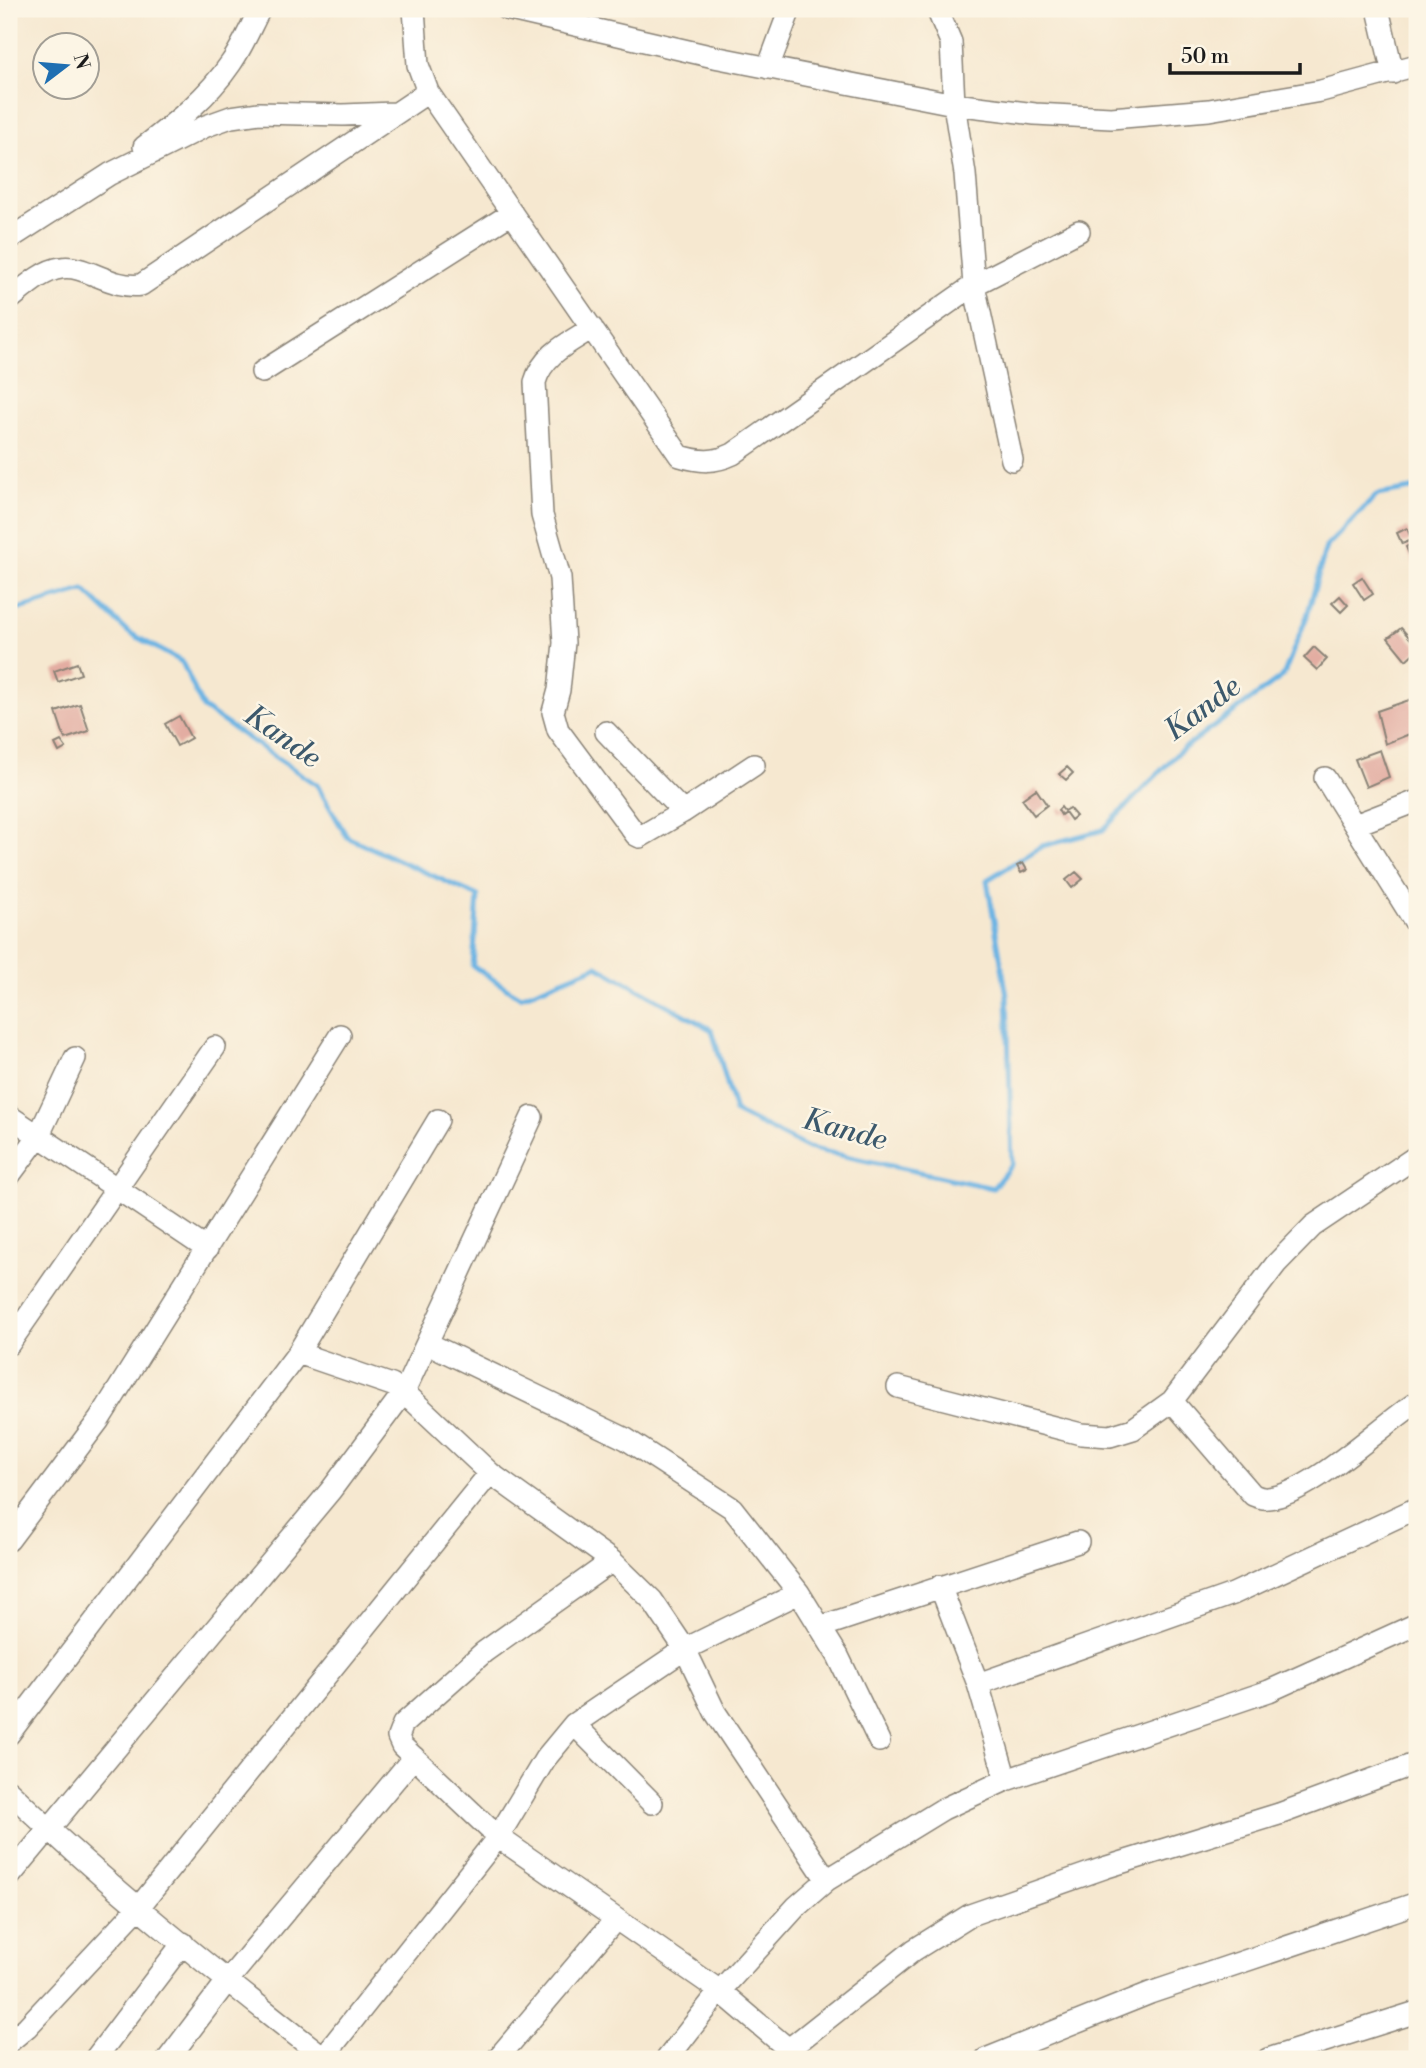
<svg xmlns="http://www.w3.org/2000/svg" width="1426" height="2068" font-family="'Libre Bodoni',serif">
  <rect width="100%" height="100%" fill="#fcf5e5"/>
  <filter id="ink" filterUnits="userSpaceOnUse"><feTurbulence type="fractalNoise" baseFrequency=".0143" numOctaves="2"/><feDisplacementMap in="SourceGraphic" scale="14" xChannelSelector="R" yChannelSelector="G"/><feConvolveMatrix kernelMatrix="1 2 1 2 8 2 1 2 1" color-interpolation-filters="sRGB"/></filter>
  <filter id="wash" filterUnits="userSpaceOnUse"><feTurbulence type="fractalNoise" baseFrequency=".00686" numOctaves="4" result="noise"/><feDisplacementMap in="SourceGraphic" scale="28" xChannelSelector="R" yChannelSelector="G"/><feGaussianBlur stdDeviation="1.57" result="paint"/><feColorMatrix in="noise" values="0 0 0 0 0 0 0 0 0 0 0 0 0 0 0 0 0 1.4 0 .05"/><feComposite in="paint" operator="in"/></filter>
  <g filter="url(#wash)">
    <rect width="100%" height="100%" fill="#f6e8d0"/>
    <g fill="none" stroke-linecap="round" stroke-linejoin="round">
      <path stroke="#6cb4e3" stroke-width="5" d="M9,612l75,-22 44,42 54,30 21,46 114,77 30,52 131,59 -5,70 47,31 77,-31 115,64 23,82 73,36 185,40 19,-24 -5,-168 -20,-116 55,-34 61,-16 76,-78 104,-76 24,-60 19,-69 51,-52 40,-7"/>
    </g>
    <g id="blocks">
      <path fill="#e3ada2" d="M1407,528l5,12 -10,4 -5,-11z
        M1417,541v22l-3,2 -8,-18z
        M1362,577l11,17 -9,6 -11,-17z
        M1340,596l8,9 -7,7 -9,-9z
        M1401,628l16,18v4l-11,10 -18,-22z
        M1314,647l13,12 -10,11 -13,-12z
        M77,663l4,11 -23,8 -4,-11z
        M1412,699l5,32 -32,13 -8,-33z
        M80,704l9,27 -24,8 -9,-27z
        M179,716l12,22 -14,8 -12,-22z
        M61,741l5,7 -7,4 -4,-8z
        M1380,750l9,27 -23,10 -11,-28z
        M1067,767l6,6 -7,7 -7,-6z
        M1036,789l11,16 -13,10 -12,-16z
        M1061,807l3,4 5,-3 7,8 -5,4 -6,-8 -4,3 -3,-5z
        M1023,863l4,7 -6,3 -4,-7z
        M1076,872l7,7 -11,9 -6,-8z"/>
    </g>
  </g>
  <g filter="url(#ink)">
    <use href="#blocks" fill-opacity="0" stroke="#898276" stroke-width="2"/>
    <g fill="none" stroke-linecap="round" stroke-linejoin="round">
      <defs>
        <path id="minor" d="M414,9l4,56 10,27 252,364c20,6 34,7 53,-2l241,-169 105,-54
          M506,9l208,48 240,47 81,10 76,4 98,-8 112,-19 96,-26
          M937,9l14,33 3,62 11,70 9,111 38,175
          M1378,9l15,64
          M768,68l22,-59
          M144,147c32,-25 64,-50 87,-84 12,-17 20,-37 29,-54
          M9,239l101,-65 96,-48 25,-9 28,-4 84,2 51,-2
          M9,300c14,-11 34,-30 52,-32 25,-4 49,21 80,17l287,-193
          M592,328c-23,15 -49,26 -57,54l7,133 18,63 4,65 -5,47 -6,22 5,18 78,105 4,2 43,-25 71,-47
          M262,372l250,-159
          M606,732l77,80
          M1325,778l92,147
          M1355,825l62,-24
          M9,1116l198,133
          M9,1176l29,-39 37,-79
          M427,1343l199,96 106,69 67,85 21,34 18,29 41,85
          M9,1344l206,-297
          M298,1353l94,32 12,7 86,81 122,88 40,39 33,49 30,63 112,168
          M898,1387l183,47 29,2 23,-7 39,-28 104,-137 37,-38 104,-70
          M1172,1401l81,94c5,2 10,4 15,3 42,-3 111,-71 149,-96
          M9,1540l90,-120 241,-385
          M612,1561l-128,91 -81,72 -5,13 4,9 96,91 222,154 80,68
          M940,1586l38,98 28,96
          M820,1627l258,-85
          M978,1684l255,-90 184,-86
          M574,1724l78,79
          M9,1734l289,-381 140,-233
          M9,1791c99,96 209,183 317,268
          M9,1877l322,-387 73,-98 128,-275
          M9,2042l18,-15 112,-120 351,-434
          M789,2049l125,-99 56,-35 137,-48 172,-53 138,-51
          M95,2059l88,-116
          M168,2059l60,-79 186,-223
          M322,2059l176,-222 47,-78 29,-35 111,-75 114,-56
          M497,2059l118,-139
          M667,2059l53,-68 76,-84 31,-27 116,-71 63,-29 263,-89 148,-67
          M986,2059l164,-66 267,-90
          M1268,2059l149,-47"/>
      </defs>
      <use href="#minor" stroke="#898276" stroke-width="24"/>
      <use href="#minor" stroke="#fff" stroke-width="21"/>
    </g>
  </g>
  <g text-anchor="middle" stroke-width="5" stroke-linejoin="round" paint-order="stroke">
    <g font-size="30" font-style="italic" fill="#3c596c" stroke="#fcf5e5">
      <text transform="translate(1202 708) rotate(-37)" y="10">Kande</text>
      <text transform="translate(283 736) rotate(35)" y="10">Kande</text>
      <text transform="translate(845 1129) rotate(15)" y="10">Kande</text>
    </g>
  </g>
  <rect width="1426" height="2068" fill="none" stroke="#fcf5e5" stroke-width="35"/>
  <g transform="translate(66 66) rotate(74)"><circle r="33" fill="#fcf5e5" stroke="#a29e95" stroke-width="2"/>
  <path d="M0-5L12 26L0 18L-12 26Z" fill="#1f6fb2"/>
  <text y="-10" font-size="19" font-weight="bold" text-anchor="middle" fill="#1c1c1c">N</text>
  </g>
  <path d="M1170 63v10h130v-10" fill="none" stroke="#1c1c1c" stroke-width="3.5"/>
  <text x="1181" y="63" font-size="21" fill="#1c1c1c" stroke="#fcf5e5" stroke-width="5" paint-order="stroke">50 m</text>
</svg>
